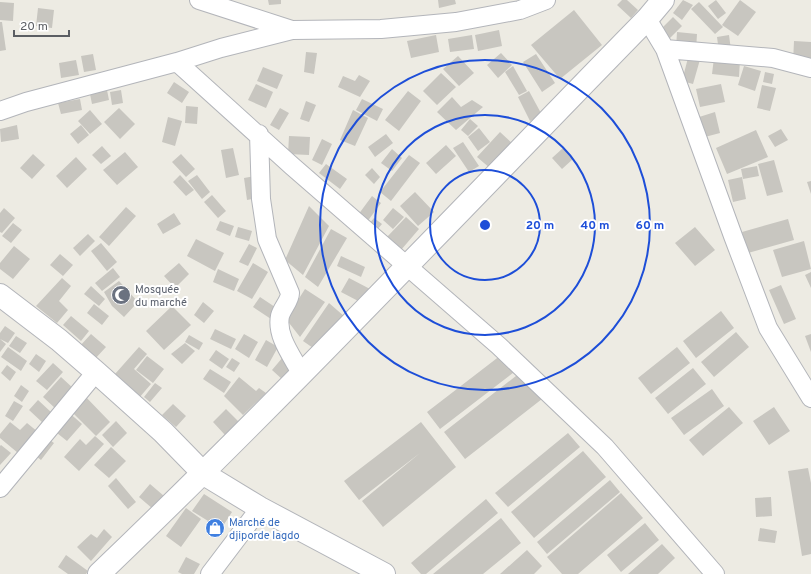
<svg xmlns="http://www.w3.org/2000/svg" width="811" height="574" font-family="Overpass,sans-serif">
  <rect width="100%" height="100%" fill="#edebe3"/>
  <path fill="#c8c6c0" d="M268,0h13v4l-12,1z
    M438,0h17l1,4 -17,4z
    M622,0h5l11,10 -7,8 -14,-13z
    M683,0l10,5 -11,15 -9,-7z
    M716,0l10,13 -8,6 -10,-13z
    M740,0l16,12 -18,24 -16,-11z
    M0,2l14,1 -1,18 -13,-1z
    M699,2l24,25 -8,7 -24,-25z
    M38,8l16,2 -2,18 -16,-2z
    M574,10l28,35 -42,34 -29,-34z
    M673,17l9,9 -13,13 -9,-9z
    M0,22h2l4,28 -6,1z
    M499,30l3,16 -24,5 -3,-16z
    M677,32l20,2 -1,16 -20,-1z
    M436,35l3,17 -28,6 -4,-17z
    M472,35l2,14 -24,3 -2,-13z
    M729,35l2,15 -12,2 -2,-15z
    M794,41l17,1v21l-18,-1z
    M306,52l11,1 -3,21 -10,-2z
    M501,53l11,12 -14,13 -11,-13z
    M93,54l3,16 -12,2 -3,-16z
    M536,54l19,29 -13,9 -19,-30z
    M689,54l12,2 -8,28 -11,-3z
    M458,56l16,17 -15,13 -16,-17z
    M714,58l26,2 -1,17 -27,-3z
    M76,60l3,15 -18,3 -2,-15z
    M513,66l14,25 -8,4 -14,-23z
    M744,66l17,5 -6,20 -17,-6z
    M263,67l20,8 -6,14 -20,-8z
    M765,72l9,2 -2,10 -9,-2z
    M441,73l15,14 -19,18 -14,-14z
    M359,75l11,6 -10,16 -22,-10 5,-11 12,5z
    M174,82l15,10 -7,11 -15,-10z
    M256,84l17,8 -7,16 -18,-8z
    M721,84l4,18 -25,5 -4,-18z
    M762,85l14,3 -6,23 -13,-3z
    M107,90l2,10 -17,4 -2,-10z
    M121,90l2,13 -11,2 -2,-13z
    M408,91l13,10 -22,30 -14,-11z
    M529,91l13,24 -12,6 -12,-24z
    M452,97l9,10 11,-7 11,7 -27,23 -19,-18z
    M80,99l2,11 -21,4 -3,-11z
    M362,99l21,10 -6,12 -21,-11z
    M306,101l10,4 -7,17 -9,-3z
    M186,106l12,1 -1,17 -12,-1z
    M119,108l16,16 -15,15 -16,-17z
    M280,108l9,5 -10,17 -9,-5z
    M90,110l12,14 -12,10 -12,-13z
    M353,110l15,8 -13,28 -15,-6z
    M715,112l5,21 -19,5 -5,-20z
    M168,117l14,4 -7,25 -13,-4z
    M470,119l8,7 -10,10 -7,-6z
    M17,125l2,14 -18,3 -1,-13z
    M81,125l8,10 -11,9 -8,-10z
    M479,128l11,14 -12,9 -10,-14z
    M781,129l7,11 -13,7 -7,-11z
    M756,130l12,27 -41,17 -11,-26z
    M500,132l14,13 -23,24 -14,-12z
    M386,134l7,9 -18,14 -7,-10z
    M289,136l21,1 -1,18 -21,-1z
    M322,139l10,5 -10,21 -10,-5z
    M463,142l16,24 -10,6 -16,-24z
    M446,145l10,11 -20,18 -10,-11z
    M102,146l9,10 -10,8 -9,-9z
    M233,148l6,27 -13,3 -5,-28z
    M563,148l10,11 -11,10 -10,-11z
    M392,149l10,9 -10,13 -11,-8z
    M125,152l13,15 -21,18 -14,-15z
    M33,154l12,11 -13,14 -12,-11z
    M181,154l14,15 -9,8 -14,-15z
    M409,155l11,8 -29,38 -11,-9z
    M76,157l11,12 -20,19 -11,-12z
    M774,160l9,32 -16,4 -9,-32z
    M326,164l21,15 -7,10 -21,-16z
    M757,166l2,10 -16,3 -2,-10z
    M372,168l8,9 -6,7 -9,-9z
    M180,175l14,15 -8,6 -13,-14z
    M197,175l13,17 -8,7 -14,-18z
    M255,176l3,22 -11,2 -3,-22z
    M742,177l4,22 -13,3 -5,-22z
    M811,181v13l-4,-12z
    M415,192l19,20 -16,14 -18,-20z
    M212,195l14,16 -8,7 -14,-16z
    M372,196l9,7 -14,19 -9,-7z
    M309,206l20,20 -26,49 -18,-15z
    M126,207l10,9 -27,30 -10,-9z
    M4,208l11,10 -13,15 -2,-1v-19z
    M393,208l11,9 -11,12 -10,-9z
    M174,213l7,11 -18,10 -6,-10z
    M406,217l13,12 -18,21 -14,-13z
    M374,218l8,6 -6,7 -8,-6z
    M788,219l6,21 -46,13 -6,-21z
    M220,221l14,5 -4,10 -14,-6z
    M13,223l9,7 -11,13 -9,-7z
    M238,227l14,4 -3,10 -14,-4z
    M695,227l20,23 -20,16 -20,-23z
    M331,229l16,9 -29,49 -13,-10z
    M88,234l7,7 -15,15 -7,-8z
    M196,239l28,14 -9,18 -28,-15z
    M804,241l7,28 -29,8 -9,-27z
    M101,243l16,19 -10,9 -16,-20z
    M249,244l8,4 -9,18 -9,-4z
    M14,246l16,13 -17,20 -13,-10v-6z
    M60,254l13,11 -10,11 -13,-11z
    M341,256l24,11 -4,10 -24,-11z
    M179,263l10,11 -14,14 -11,-12z
    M253,263l15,9 -16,27 -15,-8z
    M113,268l7,9 -18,14 -7,-8z
    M218,269l21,10 -5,12 -21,-9z
    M811,272v16l-6,-13z
    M62,278l9,8 -12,15 9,9 -11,13 -21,-17z
    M349,278l21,11 -8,14 -21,-11z
    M119,281l19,21 -14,15 -12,-11 -8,-14z
    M781,285l15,34 -12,5 -15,-34z
    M91,286l14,13 -6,7 -15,-12z
    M305,289l20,13 -25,35 -14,-18z
    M260,297l18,12 -7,10 -18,-12z
    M203,302l11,9 -10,12 -10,-8z
    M329,303l16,14 -29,33 -13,-9z
    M94,304l15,12 -7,9 -15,-12z
    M172,306l19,19 -27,25 -18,-19z
    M721,311l13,17 -38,30 -13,-17z
    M71,316l18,15 -8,10 -18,-16z
    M5,326l10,7 -7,10 -8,-4v-6z
    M215,329l21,10 -5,10 -21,-10z
    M736,332l13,15 -35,30 -13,-15z
    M91,334l15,13 -12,13 -15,-13z
    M244,334l14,8 -9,16 -14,-9z
    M811,334v18l-6,-16z
    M189,335l14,8 -4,7 -14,-8z
    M16,336l11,7 -7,10 -11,-7z
    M0,339l6,5 -6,8z
    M266,340l12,7 -11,20 -12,-7z
    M185,343l10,8 -13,13 -11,-10z
    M8,347l19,14 -6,10 -20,-14z
    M139,347l8,7 -13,15 17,15 -12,14 -17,-15 1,-2 -8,-7z
    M677,347l13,16 -39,31 -13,-16z
    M216,350l13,9 -7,10 -13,-9z
    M505,352l13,17 -78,60 -13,-17z
    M36,354l10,7 -7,11 -10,-8z
    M147,356l17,13 -11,14 -17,-13z
    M283,357l12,10 -12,13 -11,-10z
    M232,358l8,5 -6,9 -8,-5z
    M53,363l10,9 -16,18 -11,-9z
    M7,365l9,7 -6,9 -9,-8z
    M693,368l13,16 -38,30 -13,-16z
    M210,369l21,13 -7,11 -21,-14z
    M521,372l21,27 -77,60 -21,-27z
    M61,377l13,12 -18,20 -13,-12z
    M239,377l17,14 3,-3 7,5 -23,22 -19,-19z
    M155,383l7,5 -12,14 -6,-5z
    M21,385l8,6 -7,11 -8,-6z
    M712,389l12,17 -40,29 -13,-17z
    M82,393l28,29 -14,14 -28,-28z
    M38,400l14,13 -9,10 -14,-13z
    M14,401l9,5 -10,15 -8,-5z
    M173,404l13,12 -10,11 -14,-12z
    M729,407l14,16 -40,33 -14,-16z
    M774,407l16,24 -21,14 -16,-24z
    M226,409l13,13 -14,13 -12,-13z
    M67,411l15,13 -15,17 -15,-12z
    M116,421l11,12 -14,14 -11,-12z
    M10,422l10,8 7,-7 11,9 -20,21 -18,-15v-4z
    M421,422l35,45 -73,60 -21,-26 58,-48 -61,47 -15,-19z
    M568,433l12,14 -72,60 -13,-14z
    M44,436l10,7 -13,17 -9,-7z
    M95,436l9,8 -25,27 -15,-14 16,-18 6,6z
    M1,445l10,8 -11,12v-19z
    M111,447l15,14 -17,17 -15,-13z
    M583,451l23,26 -72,61 -23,-26z
    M808,468l3,15v71l-9,2 -14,-85z
    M116,478l20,24 -8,7 -20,-23z
    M610,480l10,12 -73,62 -10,-12z
    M150,484l14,12 -11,13 -14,-12z
    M621,493l22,25 -65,56h-16l-15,-17z
    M204,494l28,18 -11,17 -29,-18z
    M771,497l1,19 -16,1 -1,-19z
    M486,499l12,14 -72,61h-5l-10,-11z
    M186,508l15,11 -20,28 -15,-11z
    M501,518l20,25 -38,31h-50z
    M645,523l14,17 -38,32 -14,-17z
    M760,528l17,3 -2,12 -17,-2z
    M104,529l8,8 -21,24 -14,-14 14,-13 6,4z
    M662,544l13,14 -17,16h-30z
    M527,550l15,16 -8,8h-34z
    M66,555l22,16 -2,3h-18l-10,-7z
    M186,557l14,7 -6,10h-12l-4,-2z"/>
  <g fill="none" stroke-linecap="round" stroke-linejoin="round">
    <defs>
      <path id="minor" d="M199,0l93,30
        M647,19l18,30 68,187 35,92 43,70
        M665,49l108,9 38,10
        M177,62l115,104 207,180 106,101 110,127
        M0,111l26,-9 151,-40 44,-14 71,-18 89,-1 75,-7 64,-12 26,-10
        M259,134l2,65 6,40 23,54c0,8 -8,15 -10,23 -4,20 12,40 21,57
        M0,488l96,-116
        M210,574l50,-66"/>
      <path id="tertiary" d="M0,295l59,45 37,32 67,60 41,42 56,34 124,66
        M99,574c188,-180 366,-369 548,-555l16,-19"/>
    </defs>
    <use href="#minor" stroke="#b3b5ba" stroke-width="20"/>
    <use href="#tertiary" stroke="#b3b5ba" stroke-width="24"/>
    <use href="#minor" stroke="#fff" stroke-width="18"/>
    <use href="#tertiary" stroke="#fff" stroke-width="22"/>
  </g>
  <g fill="none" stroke="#1d4ed8" stroke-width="2">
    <circle cx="485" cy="225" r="55"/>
    <circle cx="485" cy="225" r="110"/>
    <circle cx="485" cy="225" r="165"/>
  </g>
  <defs>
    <symbol id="mosque-disc" viewBox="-11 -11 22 22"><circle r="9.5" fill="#6b7280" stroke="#fff"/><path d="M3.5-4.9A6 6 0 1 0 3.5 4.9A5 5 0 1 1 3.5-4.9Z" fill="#fff"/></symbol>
    <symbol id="shop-disc" viewBox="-11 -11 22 22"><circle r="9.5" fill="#3f7fe0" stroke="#fff"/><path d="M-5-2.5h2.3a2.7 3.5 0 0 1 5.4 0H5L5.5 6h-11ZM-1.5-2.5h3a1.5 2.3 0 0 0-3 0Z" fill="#fff"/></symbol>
  </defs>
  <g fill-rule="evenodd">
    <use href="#mosque-disc" x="110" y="284" width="22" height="22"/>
    <use href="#shop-disc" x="204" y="517" width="22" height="22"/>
  </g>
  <g text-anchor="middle" stroke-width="4" stroke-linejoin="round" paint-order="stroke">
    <g font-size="11" fill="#5b616d" stroke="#fff" text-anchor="start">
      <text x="135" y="293">Mosquée<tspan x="135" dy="13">du marché</tspan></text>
    </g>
    <g font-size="11" fill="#366cbe" stroke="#fff" text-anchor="start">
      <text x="229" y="526">Marché de<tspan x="229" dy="13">djiporde lagdo</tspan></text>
    </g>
  </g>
  <circle cx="485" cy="225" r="6" fill="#1d4ed8" stroke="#fff" stroke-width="2"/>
  <g font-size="12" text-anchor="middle" font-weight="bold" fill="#1d4ed8" stroke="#fff" stroke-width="4" stroke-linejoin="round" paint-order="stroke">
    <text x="540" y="229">20 m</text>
    <text x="595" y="229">40 m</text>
    <text x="650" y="229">60 m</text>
  </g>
  <path d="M14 30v6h55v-6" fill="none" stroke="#5b5e63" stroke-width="2"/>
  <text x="20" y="30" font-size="12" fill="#5b5e63" stroke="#ffffff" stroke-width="3" paint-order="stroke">20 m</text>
</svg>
